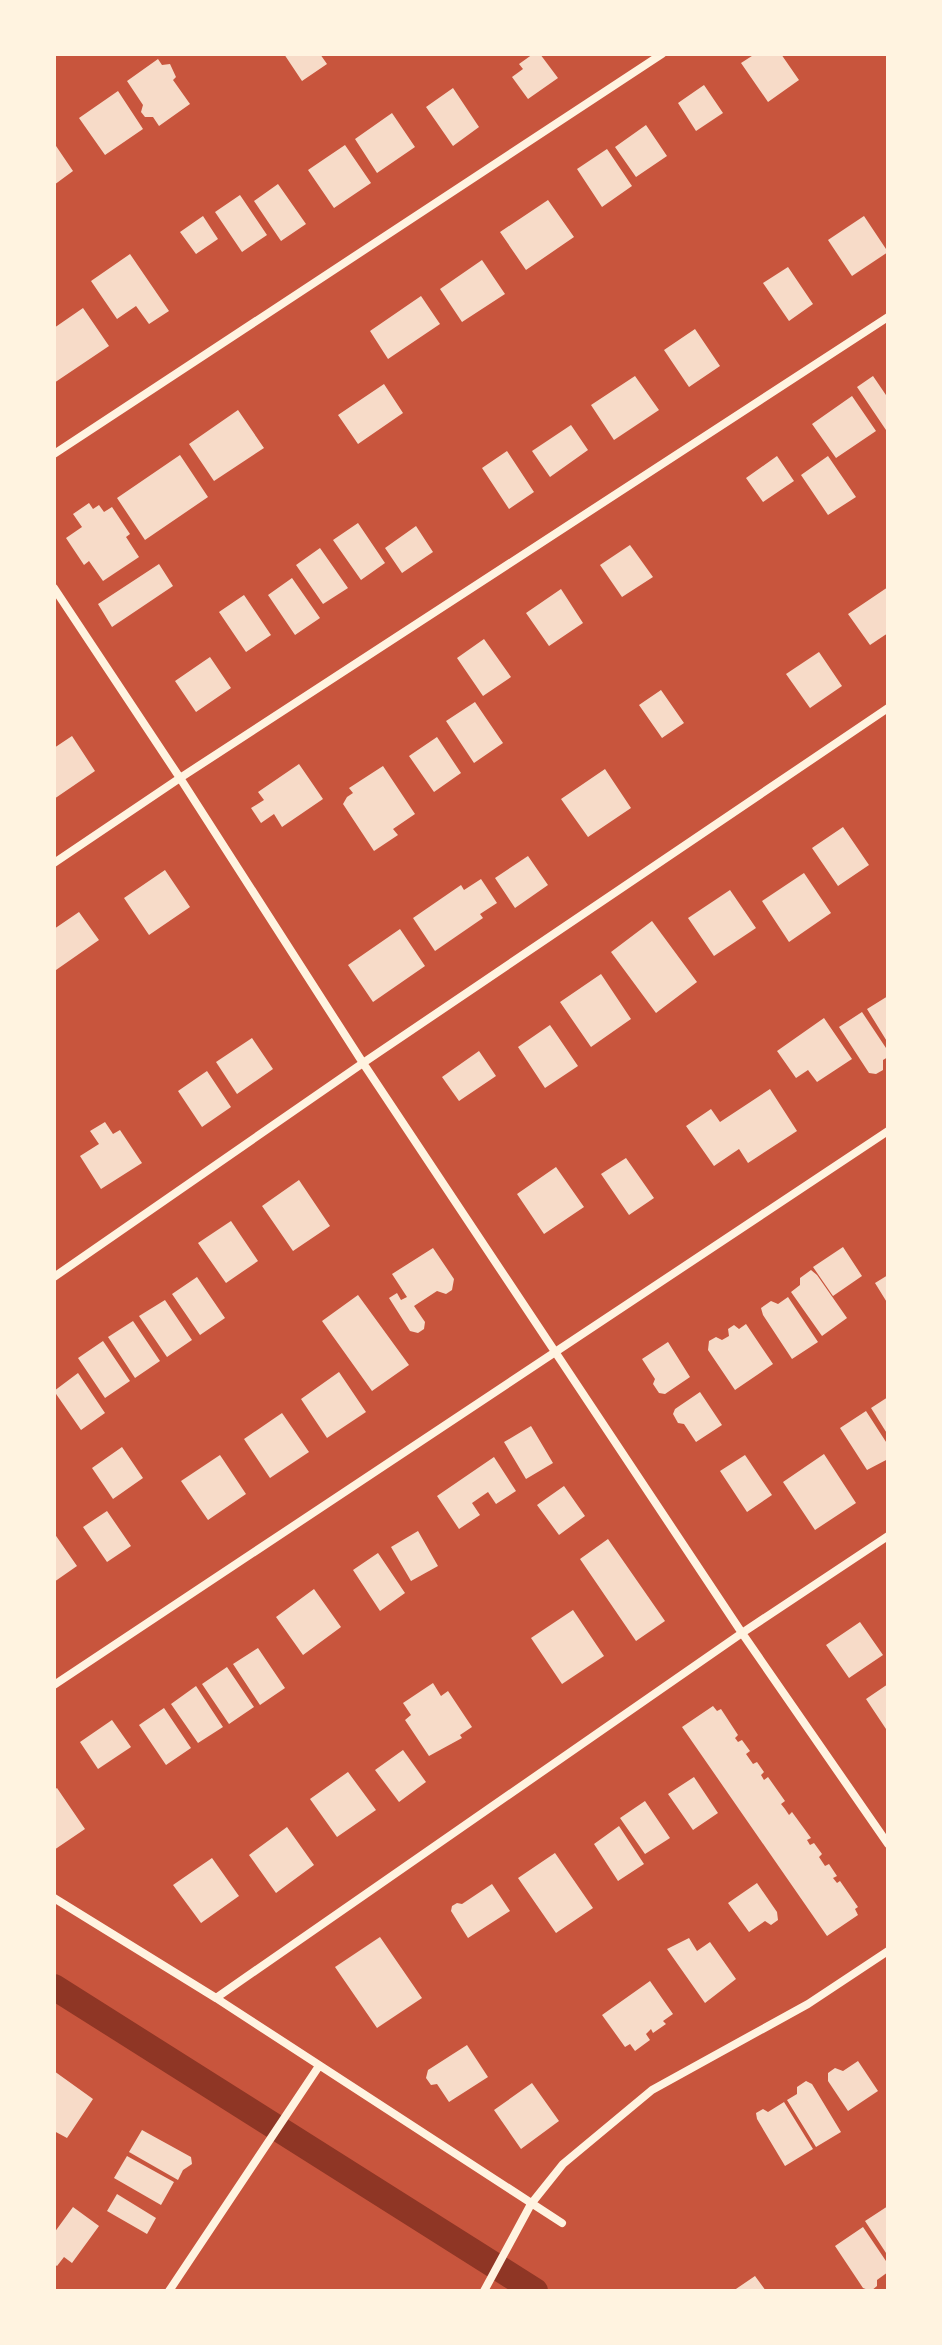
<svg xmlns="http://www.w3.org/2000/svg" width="942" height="2345" font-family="'Sofia Sans Condensed',sans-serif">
  <rect width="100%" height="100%" fill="#c8553d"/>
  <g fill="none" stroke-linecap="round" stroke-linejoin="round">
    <path stroke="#8f3625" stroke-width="26" d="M54,1987l481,304"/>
  </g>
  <path fill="#f7dbc8" d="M284,54h36l7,10 -25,17z
    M533,54h7l18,24 -30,21 -16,-22 11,-8 -4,-5z
    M755,54h26l18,26 -31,22 -27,-39z
    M158,59l4,6 8,-1 6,13 -3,3 17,24 -31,22 -6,-9h-8l-4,-5 2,-7 -16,-24z
    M704,85l19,28 -27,18 -18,-28z
    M453,88l26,39 -26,19 -27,-39z
    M118,91l25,38 -38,26 -26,-37z
    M392,113l23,34 -38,26 -22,-34z
    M646,125l21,31 -31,21 -21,-30z
    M54,143l19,28 -19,14z
    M345,145l26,38 -37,25 -26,-38z
    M607,149l25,37 -30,21 -25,-38z
    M278,184l28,40 -25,17 -27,-40z
    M240,195l27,40 -25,17 -27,-40z
    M548,200l26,37 -48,33 -26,-38z
    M203,216l15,23 -22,15 -16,-22z
    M864,216l24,36 -36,24 -24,-36z
    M130,254l39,57 -20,13 -13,-18 -19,13 -26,-38z
    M482,260l23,34 -43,28 -22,-33z
    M788,267l25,37 -24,17 -26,-38z
    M421,296l19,28 -52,35 -18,-28z
    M83,308l26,38 -55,37v-55z
    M695,329l25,37 -31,21 -25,-37z
    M635,376l24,34 -45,30 -23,-35z
    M873,376l15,22v35l-31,-46z
    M384,384l19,29 -45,31 -20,-29z
    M852,396l24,35 -40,27 -24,-34z
    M238,410l26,38 -50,33 -25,-37z
    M571,425l17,25 -38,27 -18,-26z
    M507,451l27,41 -25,17 -27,-41z
    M180,455l28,42 -63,43 -28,-42z
    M777,456l17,25 -31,21 -17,-24z
    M828,456l28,41 -28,18 -27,-40z
    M89,503l4,6 6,-4 5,7 8,-5 18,27 -4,3 13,20 -36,24 -14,-20 -5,4 -18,-27 16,-11 -9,-13z
    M358,523l27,40 -24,17 -28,-40z
    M416,526l17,26 -31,21 -17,-25z
    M630,545l23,32 -31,20 -22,-32z
    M320,548l28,40 -25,16 -27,-39z
    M159,564l14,22 -61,41 -14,-23z
    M292,578l28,40 -25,17 -27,-40z
    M888,587v46l-18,12 -22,-31z
    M561,589l22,34 -34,23 -23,-33z
    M244,595l27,40 -25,17 -27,-40z
    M484,639l27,38 -28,19 -26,-38z
    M819,652l23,34 -32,22 -24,-34z
    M210,657l21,31 -35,24 -21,-31z
    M661,690l23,33 -22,15 -23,-33z
    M475,702l28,41 -29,20 -28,-42z
    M72,736l23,35 -41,28v-51z
    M437,737l24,36 -27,19 -25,-36z
    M299,764l24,35 -41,28 -8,-13 -13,9 -10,-15 13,-8 -6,-8z
    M383,766l32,48 -22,15 5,6 -24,16 -31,-47 4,-7 6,-4 -4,-5z
    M605,769l26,39 -43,29 -27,-38z
    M843,827l26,38 -31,21 -26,-38z
    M528,856l20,29 -33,23 -20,-30z
    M165,870l25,37 -41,28 -25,-37z
    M804,873l27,40 -42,29 -27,-41z
    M481,879l16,24 -17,11 3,4 -48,33 -22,-33 48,-33 3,5z
    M730,890l26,38 -42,28 -26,-38z
    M79,912l20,28 -43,30 -2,-4v-37z
    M652,921l45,61 -41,31 -45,-61z
    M400,929l25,37 -52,36 -25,-37z
    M601,974l30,45 -40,28 -31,-45z
    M888,996v47l-21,-34z
    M862,1012l26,39v6l-5,3v10l-7,4 -7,-1 -30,-46z
    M824,1018l28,41 -35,23 -9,-12 -12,8 -19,-27z
    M550,1025l28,41 -33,22 -27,-41z
    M252,1038l21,31 -36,25 -21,-32z
    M479,1051l17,25 -37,25 -17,-24z
    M207,1071l24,36 -29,20 -24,-36z
    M770,1089l27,42 -49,32 -9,-14 -25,17 -28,-40 25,-17 9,13z
    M105,1122l8,12 7,-4 22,33 -41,26 -21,-33 19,-12 -9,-13z
    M626,1158l28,40 -25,17 -28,-41z
    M556,1167l28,40 -40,27 -27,-40z
    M299,1180l31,46 -37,25 -31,-45z
    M231,1221l27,40 -32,22 -28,-40z
    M843,1247l19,29 -29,20 -20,-29z
    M433,1248l21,31 -2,11 -6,4 -9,-3 -23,15 11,16 -1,7 -6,4 -8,-2 -21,-33 8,-5 4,7 6,-3 -15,-23z
    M811,1270l6,5 30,43 -25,18 -31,-44 9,-7v-7z
    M888,1275v29l-13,-21z
    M197,1277l28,41 -25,17 -28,-41z
    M358,1295l51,70 -37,26 -50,-70z
    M788,1297l30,45 -26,17 -29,-44 -2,-7 10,-7 7,3z
    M165,1300l27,40 -25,17 -28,-41z
    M133,1321l27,40 -25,17 -27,-41z
    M746,1324l27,40 -38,26 -27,-40 1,-9 7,-4 6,3 7,-4 -1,-7 6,-4 5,4z
    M103,1341l27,40 -25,17 -27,-40z
    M668,1342l22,35 -25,17 -6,-1 -6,-9 2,-5 -13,-20z
    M339,1372l27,40 -39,26 -26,-39z
    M78,1373l27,40 -24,17 -27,-39z
    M700,1392l22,33 -26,17 -12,-18 -6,-1 -5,-9 2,-5z
    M888,1397v38l-17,-27z
    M866,1411l22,34v14l-21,11 -27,-42z
    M282,1413l27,39 -39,26 -26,-39z
    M531,1426l22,37 -27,16 -22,-37z
    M122,1447l21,31 -30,21 -21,-31z
    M824,1454l32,49 -41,27 -32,-48z
    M220,1455l26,39 -38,26 -27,-39z
    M745,1455l27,40 -25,17 -27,-41z
    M494,1457l22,34 -20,13 -8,-12 -16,11 8,12 -21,14 -22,-33z
    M564,1486l21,30 -26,19 -22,-30z
    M107,1511l24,35 -24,16 -24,-35z
    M418,1531l20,35 -27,15 -20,-34z
    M54,1533l23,33 -23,16z
    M608,1539l57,82 -29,20 -56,-82z
    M378,1553l27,40 -25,18 -27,-41z
    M314,1589l27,38 -38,28 -27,-38z
    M573,1610l31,46 -42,28 -31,-46z
    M860,1622l23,33 -34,23 -23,-33z
    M258,1648l27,40 -25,17 -27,-41z
    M227,1667l27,40 -25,17 -27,-40z
    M433,1683l8,13 7,-5 24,36 -12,8 2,3 -33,18 -24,-36 6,-5 -8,-12z
    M888,1684v48l-22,-33z
    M196,1686l27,41 -25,16 -27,-39z
    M713,1706l4,5 4,-2 17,26 -3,3 3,4 4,-2 8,11 -4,3 7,10 4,-2 7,10 -3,3 3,5 4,-3 17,24 -4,3 4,5 4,6 3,-3 19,26 -4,2 3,5 4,-2 8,11 -3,3 6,9 4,-2 8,12 -4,2 4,5 3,-2 18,26 -3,2 3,6 -31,21 -145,-209z
    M164,1708l27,40 -25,17 -27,-40z
    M112,1720l19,27 -33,22 -18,-27z
    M403,1750l23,32 -27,20 -24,-32z
    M348,1772l28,38 -39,27 -27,-38z
    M694,1777l24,36 -25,17 -25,-36z
    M57,1788l28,41 -31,21v-60z
    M645,1801l25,37 -25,16 -25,-36z
    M619,1826l25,38 -26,17 -24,-37z
    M287,1827l27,38 -38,28 -27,-38z
    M555,1853l38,55 -37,25 -38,-55z
    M212,1858l27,38 -38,27 -28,-38z
    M757,1883l20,29 1,8 -7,5 -6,-4 -16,11 -21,-29z
    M492,1884l18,27 -42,27 -17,-27 1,-5 5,-3 5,1z
    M380,1937l42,61 -45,30 -42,-61z
    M689,1938l8,13 13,-9 26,37 -31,24 -38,-54z
    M650,1981l23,33 -10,7 3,3 -13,9 -2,-4 -5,5 4,6 -15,11 -5,-7 -5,3 -23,-32z
    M467,2045l21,32 -39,25 -12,-18 -6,1 -5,-7 2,-8z
    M858,2061l20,30 -30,20 -20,-30v-8l7,-5 8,3z
    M54,2071l39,28 -26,39 -13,-7z
    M806,2081l6,3 29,48 -25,15 -29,-47 10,-6v-7z
    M532,2083l27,38 -38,28 -27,-39z
    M784,2102l29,47 -28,17 -28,-47 -1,-6 7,-4 5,3z
    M142,2130l49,27 1,7 -9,6 -5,10 -49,-28z
    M127,2156l47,26 -13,23 -47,-27z
    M117,2194l39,24 -9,16 -40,-23z
    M888,2206v50l-23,-35z
    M73,2207l26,19 -27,37 -8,-6 -7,9 -3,-2v-31z
    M863,2227l25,37v8l-11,8v6l-6,5 -8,-3 -28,-42z
    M755,2276l11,15h-33z"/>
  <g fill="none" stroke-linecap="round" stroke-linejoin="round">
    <path stroke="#fff3e0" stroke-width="8" d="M54,454l608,-400
      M54,588l126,190 183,285 379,570 146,211
      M54,863l126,-85 708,-461
      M54,1277l309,-214 525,-355
      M54,1685l834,-554
      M54,1898l162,100 346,225
      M216,1998l526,-365 146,-97
      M169,2291l150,-225
      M484,2291l47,-87 32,-40 89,-74 156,-86 80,-53"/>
  </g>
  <rect width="942" height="2345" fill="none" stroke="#fff3e0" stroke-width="112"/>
</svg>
